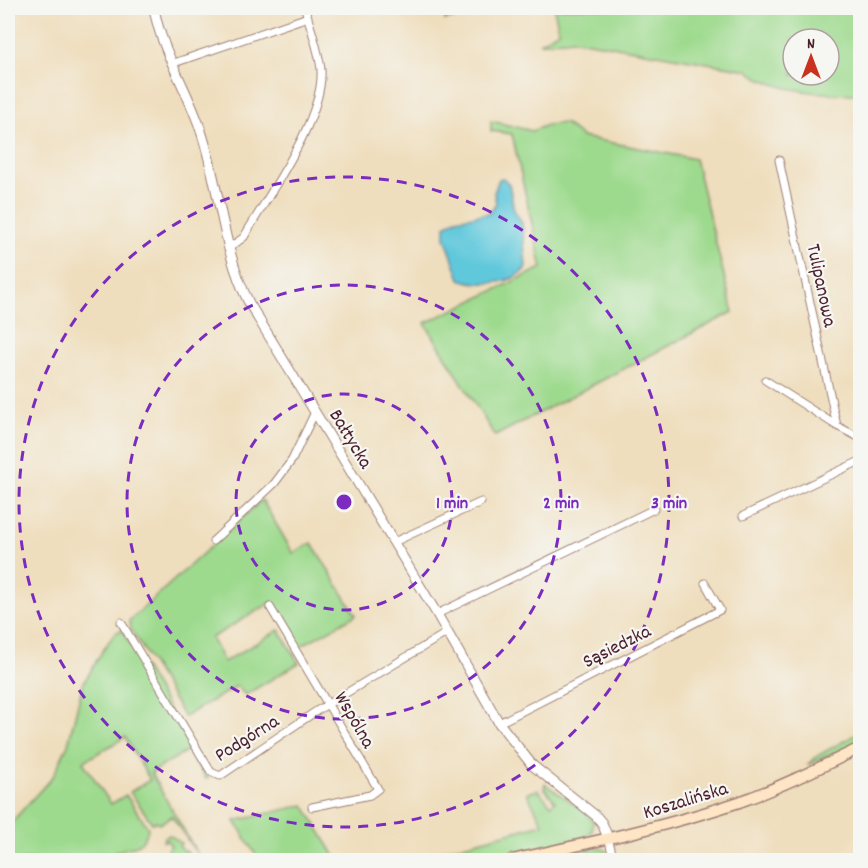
<svg xmlns="http://www.w3.org/2000/svg" width="868" height="868" font-family="Dekko,sans-serif">
  <rect width="100%" height="100%" fill="#f6f6f2"/>
  <filter id="ink" filterUnits="userSpaceOnUse"><feTurbulence type="fractalNoise" baseFrequency=".0167" numOctaves="2"/><feDisplacementMap in="SourceGraphic" scale="12" xChannelSelector="R" yChannelSelector="G"/><feConvolveMatrix kernelMatrix="1 2 1 2 8 2 1 2 1" color-interpolation-filters="sRGB"/></filter>
  <filter id="wash" filterUnits="userSpaceOnUse"><feTurbulence type="fractalNoise" baseFrequency=".008" numOctaves="4" result="noise"/><feDisplacementMap in="SourceGraphic" scale="24" xChannelSelector="R" yChannelSelector="G"/><feGaussianBlur stdDeviation="1.35" result="paint"/><feColorMatrix in="noise" values="0 0 0 0 0 0 0 0 0 0 0 0 0 0 0 0 0 1.4 0 .05"/><feComposite in="paint" operator="in"/></filter>
  <g filter="url(#wash)">
    <rect width="100%" height="100%" fill="#efdebd"/>
    <path fill="#9eda8e" stroke="#747c5c" stroke-width="1.5" fill-rule="evenodd" d="M443,8h52l-50,12z
      M554,8h306v86c-35,0 -84,-1 -113,-24l-175,-31 -33,4 20,-12zM793,39h36v36h-36z
      M491,121l41,10 15,-6 17,-2 18,14 113,22 38,153 -238,124 -70,-113 117,-55 -30,-134 -21,-3z
      M262,500l31,53 19,-10 44,72 -57,32 -27,-45 -61,36 13,24 55,-32 20,33 -54,32 -8,-9 -53,31 -53,-88 -2,-8z
      M122,630l87,147 -3,2 -18,-29 -37,23 50,87 -29,-44 -13,8 -2,-3 -5,2 -22,-31 20,-12 -25,-43 -42,25 28,42 15,-9 22,33c-3,20 -21,20 -34,24v2l-19,6h-87v-34l46,-51 14,-31 15,-60 20,-34 12,-17z
      M860,732v9l-53,24 10,-9z
      M545,784l41,28 7,10 -1,10 -7,5 -104,23h-75l137,-36 -16,-31 11,-3 13,15 4,-4 -11,-13z
      M304,805l32,53 -13,2h-64l-24,-39z
      M170,835l11,8 -2,2 4,6h4l6,9h-20l-6,-10 4,-4 -4,-6 -4,2 1,-5z
      M599,848l7,2 3,9 -67,1z"/>
    <path fill="#5fc8db" stroke="#547483" stroke-width="1.5" d="M503,178l6,6 5,26 8,13 4,44c-11,18 -49,19 -66,12l-15,-42v-11l11,-7 34,-6 6,-10 -2,-10 5,-14z"/>
  </g>
  <g filter="url(#ink)">
    <g fill="none" stroke-linecap="round" stroke-linejoin="round">
      <defs>
        <path id="minor" d="M174,63l134,-46
          M779,160l58,266 23,12
          M228,249l16,-12c24,-42 80,-118 77,-167 -2,-20 -11,-43 -16,-62
          M765,380l72,46
          M743,516l117,-55
          M213,541l61,-57 18,-24 23,-48
          M394,542l87,-40
          M270,607l108,182 -8,6 -58,12
          M437,614l217,-105
          M121,622l90,150 9,4 98,-66 130,-78
          M499,723l221,-113 -15,-27
          M608,838l6,22"/>
        <path id="tertiary" d="M154,8c7,43 34,82 47,123 19,57 21,118 48,172l188,311 62,109 33,42 64,51 6,7 6,15"/>
        <path id="secondary" d="M512,860c76,-17 153,-33 227,-58 42,-15 82,-35 121,-54"/>
      </defs>
      <use href="#minor" stroke="#9c7e74" stroke-width="9"/>
      <use href="#tertiary" stroke="#9c7e74" stroke-width="11"/>
      <use href="#secondary" stroke="#9c7e74" stroke-width="13"/>
      <use href="#minor" stroke="#fff" stroke-width="7"/>
      <use href="#tertiary" stroke="#fff" stroke-width="9"/>
      <use href="#secondary" stroke="#fee5c5" stroke-width="10"/>
    </g>
  </g>
  <g fill="none" stroke="#7b2cbf" stroke-width="3" stroke-dasharray="10 8">
    <circle cx="344" cy="502" r="108"/>
    <circle cx="344" cy="502" r="217"/>
    <circle cx="344" cy="502" r="325"/>
  </g>
  <g text-anchor="middle" stroke-width="4.5" stroke-linejoin="round" paint-order="stroke">
    <g font-size="20" fill="#4a1f2b" stroke="#f6f6f2">
      <text transform="translate(823 285) rotate(78)" y="7">Tulipanowa</text>
      <text transform="translate(352 438) rotate(59)" y="7">Bałtycka</text>
      <text transform="translate(616 645) rotate(-27)" y="7">Sąsiedzka</text>
      <text transform="translate(356 719) rotate(60)" y="7">Wspólna</text>
      <text transform="translate(246 737) rotate(-32)" y="7">Podgórna</text>
      <text transform="translate(685 799) rotate(-17)" y="7">Koszalińska</text>
    </g>
  </g>
  <circle cx="344" cy="502" r="9" fill="#7b2cbf" stroke="#f6f6f2" stroke-width="3"/>
  <g font-size="18" text-anchor="middle" font-weight="bold" fill="#7b2cbf" stroke="#f6f6f2" stroke-width="4.5" stroke-linejoin="round" paint-order="stroke">
    <text x="452" y="508">1 min</text>
    <text x="561" y="508">2 min</text>
    <text x="669" y="508">3 min</text>
  </g>
  <rect width="868" height="868" fill="none" stroke="#f6f6f2" stroke-width="30"/>
  <g transform="translate(811 57)"><circle r="28" fill="#f6f6f2" stroke="#b1a0a2" stroke-width="1.5"/>
  <path d="M0-4.5L10 22L0 15L-10 22Z" fill="#c8321e"/>
  <text y="-9" font-size="16" font-weight="bold" text-anchor="middle" fill="#4a1f2b">N</text>
  </g>
</svg>
